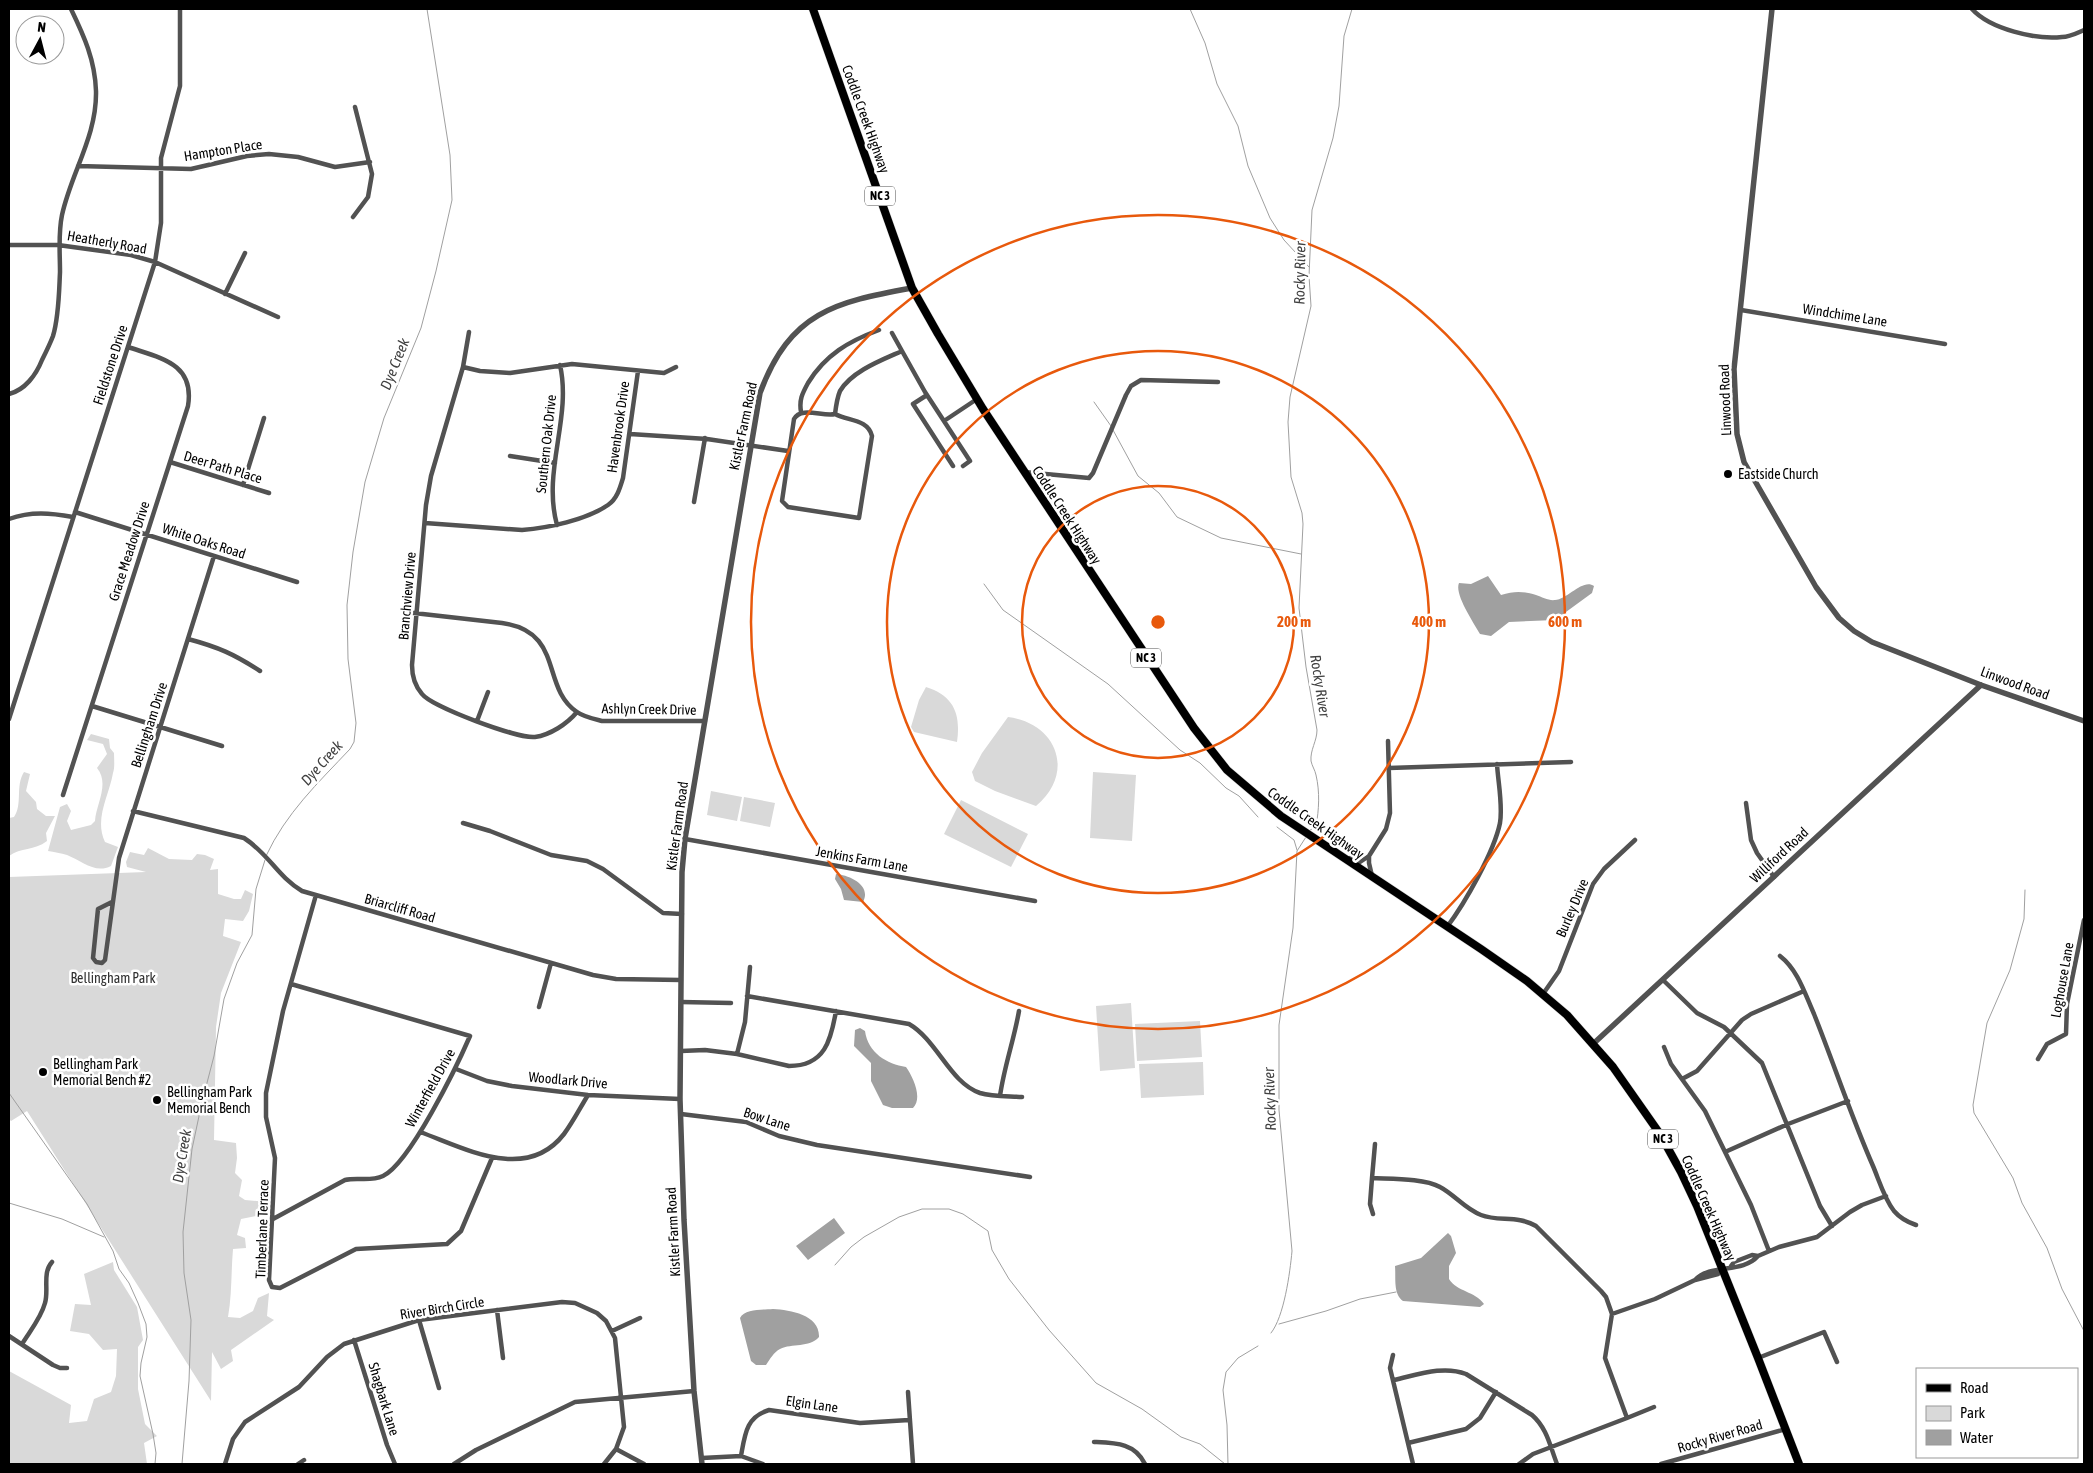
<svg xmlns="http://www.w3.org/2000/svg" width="2093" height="1473" font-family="'Asap Condensed',sans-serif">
  <rect width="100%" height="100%" fill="#fff"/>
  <path fill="#d9d9d9" d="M926,687c28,9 35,27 31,55l-43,-10 -3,-5 8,-27z
    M1008,717c49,6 68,56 28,89l-41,-15 -20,-10 -3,-9 10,-19z
    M91,734l18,5 1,9 4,5c0,7 1,14 -1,20 -4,23 -19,46 -8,69l13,5 -7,19c-16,8 -29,-5 -44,-11 -6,-2 -13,-3 -19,-4l12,-44 7,-3 4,7 -4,10 4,9 20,-5 4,-4c1,-17 15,-37 2,-53l10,-14 -4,-10 -16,-4z
    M24,772l6,2 -4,17 10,11 1,7 9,7h9l-9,17 1,8c-13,10 -26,6 -38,15v-38l5,-1c9,-13 1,-31 10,-45z
    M1093,772l43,3 -4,66 -42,-3z
    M711,791l31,6 -5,24 -30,-6z
    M744,797l31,6 -5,24 -30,-6z
    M961,800l67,34 -17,33 -67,-33z
    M148,848l21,11 23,1 5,-6 8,1 9,4 -4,11 8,-1v25l16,5h7l4,-9 8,4 -4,17 -6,10 -18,-2 -2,17 18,6 -20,51 -5,34 -2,113 22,3 1,15 -2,15 7,7 -3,16 6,4 24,2 -2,12 -26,5 -4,16 8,3 1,10 -13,1c-2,23 -1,46 -5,68l12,1 13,-7 5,-13 11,-5 -2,23 7,4 -43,30 2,11 -12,8 -9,-17 -1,49 -184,-290 -16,10 -2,-2v-242l137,-5 -19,-5 -1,-5 4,-10 14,3z
    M1131,1003l4,65 -35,3 -4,-65z
    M1200,1021l2,36 -65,4 -2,-37z
    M1203,1062l1,33 -63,3 -2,-34z
    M113,1262l1,8 23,37 6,33 -5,7v42l7,35 12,12 -13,7 3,21h-138v-93l62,34 -2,18 18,-2 7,-22 17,-7 5,-16 1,-27 -14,1 -14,-16 -19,-3 5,-27 16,1 -7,-31z"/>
  <path fill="#a0a0a0" d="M1488,576l13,19c13,-4 22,-4 35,0 6,2 13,6 19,5 13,-1 28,-22 39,-14l-2,7 -37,27 -46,2 -18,14 -11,-2c-6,-11 -26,-40 -21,-51l12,1z
    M836,874c13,1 36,11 27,28l-19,-2 -3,-11 -6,-10z
    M860,1028l5,3c3,22 22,33 41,36 7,10 17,31 7,41h-21l-9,-3 -12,-24v-18l-17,-17 1,-16z
    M834,1218l11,15 -37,27 -12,-14z
    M1448,1233l3,3 5,17 -7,13v13c8,13 26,12 35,25l-4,3 -77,-6c-10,-7 -7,-23 -8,-35l26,-8z
    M773,1309c18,1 47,6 46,28 -10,11 -27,6 -39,12 -6,3 -10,10 -14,16h-10l-5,-4 -11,-43c5,-10 23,-8 33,-9z"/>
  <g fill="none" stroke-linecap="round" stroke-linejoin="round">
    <path stroke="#a0a0a0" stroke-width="1" d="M1190,9l15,34 12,41 21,42 10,40 22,52 14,22 25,27
      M1094,402l17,24
      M1113,430l25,46 21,17 18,24 44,21 80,16
      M984,584l19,26 105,74 72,66 20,13 26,25 13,8 19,21
      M1277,827l17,13 3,10
      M1309,831l7,-5c3,-16 4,-34 0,-51 -1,-5 -4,-9 -5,-14 -1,-11 6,-20 6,-31l-11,-63 -7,-59 4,-84 -1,-11 -11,-36 -3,-55 2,-25 21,-91 -2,-30 3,-66 21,-72 6,-32 5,-70 8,-27
      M266,856c20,-43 52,-73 84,-107l4,-7 2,-19 -8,-64 -1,-54 6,-53 12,-70 19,-64 37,-90 15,-57 16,-71 -2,-45 -23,-146
      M2025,890l-1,29 -14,51 -23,53 -14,82 1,8 39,65 9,25 25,45 15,41 22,42
      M9,1093l78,111 26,47 6,18 10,14 9,20 8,21 1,13 -6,26 -1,13 13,58 3,19 -1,11
      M9,1203l53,16 42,18
      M835,1265l16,-18 13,-10 35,-20 23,-8h27l14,5 25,17 4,19 17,29 40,51 47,53 46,26 39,28 19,7 25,20
      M1279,1324l47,-13 34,-12 36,-7
      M1271,1333c13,-16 19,-60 21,-82l-13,-141v-85l14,-97 4,-77 9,-14
      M182,1464l7,-83 2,-61 -7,-47 -1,-41 9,-83 10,-47 12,-46 10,-57 13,-36 15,-28 4,-46 9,-29
      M1228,1464l-1,-39 -4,-35 3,-18 12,-14 20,-12"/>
    <defs>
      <path id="primary" d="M813,9l99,279 26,46 45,75 211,319 33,42 54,46 200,133 46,32 40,34 46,52 47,67 21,38 16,34 61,152 41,106"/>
    </defs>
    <use href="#primary" stroke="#dbdbdb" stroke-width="9"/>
    <path stroke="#525252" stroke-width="4.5" d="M1972,9c18,20 64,31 90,28 8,0 15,-4 22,-7
      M78,166l113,3 56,-13 22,-2 29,3 37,10 35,-5
      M353,217l15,-20 4,-23 -17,-67
      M9,245h49l73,10 24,7 123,55
      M225,294l20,-41
      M1741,310l204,34
      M469,332l-6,35 -32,109 -5,29 -14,160c0,11 3,21 10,29 10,13 96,45 113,43 15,-2 32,-13 42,-25
      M902,351l23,41 45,69 -7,5
      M463,367l17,4 30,2 62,-9 92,9 12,-6
      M9,394c16,-4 27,-19 33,-34 4,-8 8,-16 11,-24 6,-20 6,-44 7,-64 0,-20 -2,-38 2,-57 9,-42 35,-79 34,-124 -1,-31 -12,-55 -25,-82
      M927,395l-14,9 40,62
      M801,412c-2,-12 1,-18 7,-29 17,-28 41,-42 71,-53
      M835,414c13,7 33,5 37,22l-13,82 -71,-11 -6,-6 12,-82c7,-13 29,-2 41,-5 1,-8 2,-16 5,-23 12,-20 42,-31 62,-40l-10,-18
      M944,421l33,-22
      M630,434l77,5 81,12
      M510,456l45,7
      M170,462l99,31
      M1024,472l65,6 4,-5 33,-78 5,-9 10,-6 77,2
      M243,485l21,-67
      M694,502l11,-64
      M75,512l222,70
      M9,519c22,-8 42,-6 64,-2
      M425,523l97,7c26,-2 64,-10 86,-25 9,-6 12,-17 15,-27l15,-107
      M557,525c-15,-54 15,-107 3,-160
      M405,612l97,11c63,9 38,64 75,89 7,5 17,7 25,9h103
      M188,639c30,8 46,15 72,32
      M92,706l130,40
      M9,719l146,-457 6,-39v-65l19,-72v-77
      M477,721l11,-29
      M1389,768l182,-6
      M63,795l125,-389c7,-43 -28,-48 -60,-59
      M1746,803l5,37 6,13 17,24
      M133,811l111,27c25,16 33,38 58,53l291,84 23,4 65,1
      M463,823l27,8 61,24 36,6 16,8 60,44 19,1
      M685,839l350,62
      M1369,856l17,-27 4,-16 -2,-72
      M1350,858l10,4 9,-6v7l3,13
      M316,895l-33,116 -17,82v24l9,41 -6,122 3,7 8,1 76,-39 91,-5 14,-13 31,-73
      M112,902l-14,7 -5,49 3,4 6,1 3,-3 14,-102 95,-302
      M1447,927c18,-24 47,-75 53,-104 3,-18 -2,-41 -3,-59
      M1780,956c18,14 25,38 34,58 20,50 37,102 59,152 6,14 11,32 21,45 6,7 13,11 22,14
      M1663,980l34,33 27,14 38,36 58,143 12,20
      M1543,994l16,-23 34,-87 11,-15 31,-29
      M747,996l162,28c28,16 41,59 71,69 13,4 29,3 42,4
      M681,1002l50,1
      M539,1007l12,-44
      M1664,1047l7,17 34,47 46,94 18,46
      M681,1051l24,-1 32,4 52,12c36,0 42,-26 47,-55
      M737,1054l8,-32 5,-55
      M2038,1059l9,-15 19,-10 1,-30 17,-84
      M456,1069l31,12 25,5 76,9 92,4
      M1682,1079l15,-8 45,-51 9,-6 53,-23
      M1000,1096c4,-29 14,-56 19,-85
      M681,1114l65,8 33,14 38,9 213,32
      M420,1132c45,16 106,51 144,2 9,-12 16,-26 24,-39
      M1725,1152l63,-28 60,-23
      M1372,1178l3,-34
      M1373,1214l-3,-10 2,-26c19,1 52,0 68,9 15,8 25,22 41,28 18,7 36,0 55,11l65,65 5,6 6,17 43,-15 40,-19
      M273,1219l72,-39c13,-3 25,2 38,-4 27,-13 74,-110 87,-140l-179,-52
      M1758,1256l21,-9 38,-10 33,-25 12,-7 24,-9
      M1719,1271l-1,3 -23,6c16,-17 47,-6 63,-24l-6,-1 -18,7 -3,4
      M497,1310l6,48
      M419,1320l20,68
      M612,1331l28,-13
      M9,1336l44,29 7,3h7
      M354,1340l33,105 8,19
      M22,1344c8,-13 19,-26 23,-41 4,-13 -3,-30 7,-41
      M1393,1355l-3,13 23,96
      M1758,1358l66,-26 13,30
      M1394,1380c23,-5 49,-15 72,-6l66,41c15,13 18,31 25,49
      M908,1392l5,72
      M1627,1418l27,-11
      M1094,1442c22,1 41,1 51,22
      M1408,1443l58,-14 14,-11 16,-26
      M616,1449l28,15
      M741,1456c4,-22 5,-39 28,-46l91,13 49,-3
      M702,1458l39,-2 22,8
      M225,1464l8,-25 12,-17 54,-35 28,-30 17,-13 75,-24 143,-18 13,1 22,10 9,8 9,17 9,89 -8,22 -12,15
      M298,1464l6,-4
      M454,1464l22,-14 99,-48 119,-11
      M1519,1464l14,-10 94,-36 -22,-60 7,-44
      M1661,1464l125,-35"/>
    <path stroke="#525252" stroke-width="5.5" d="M1772,9l-38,360 3,65 7,28 72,125 23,31 15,13 18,11 109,43 103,36
      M1593,1044l388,-359
      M702,1464l-8,-73 -10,-171 -4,-121 2,-227 3,-33 75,-446c30,-81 75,-91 152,-105"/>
    <use href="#primary" stroke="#000" stroke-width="8"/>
  </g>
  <g fill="none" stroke="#e8590c" stroke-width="2.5">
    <circle cx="1158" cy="622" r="136"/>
    <circle cx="1158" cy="622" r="271"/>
    <circle cx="1158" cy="622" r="407"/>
  </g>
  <g fill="#000" stroke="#fff" stroke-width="2">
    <circle cx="1728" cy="474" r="5"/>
    <circle cx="43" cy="1072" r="5"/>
    <circle cx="157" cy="1100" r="5"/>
  </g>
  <g text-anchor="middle" stroke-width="5" stroke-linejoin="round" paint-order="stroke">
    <g fill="#fff" stroke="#4c4c4c" stroke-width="1">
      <rect x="865" y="186.5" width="30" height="19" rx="4"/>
      <rect x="1131" y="648.5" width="30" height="19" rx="4"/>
      <rect x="1648" y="1129.5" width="30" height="19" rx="4"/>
    </g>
    <g font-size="12" font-weight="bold" fill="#000">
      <text x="880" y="200">NC 3</text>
      <text x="1146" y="662">NC 3</text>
      <text x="1663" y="1143">NC 3</text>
    </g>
    <g font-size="14" fill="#000" stroke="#fff">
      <text transform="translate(866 119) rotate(70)" y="5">Coddle Creek Highway</text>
      <text transform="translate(223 150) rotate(-9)" y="5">Hampton Place</text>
      <text transform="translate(107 242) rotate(10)" y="5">Heatherly Road</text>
      <text transform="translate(1845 315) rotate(9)" y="5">Windchime Lane</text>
      <text transform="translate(110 365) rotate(-72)" y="5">Fieldstone Drive</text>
      <text transform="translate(1725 400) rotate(-92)" y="5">Linwood Road</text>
      <text transform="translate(743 426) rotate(-78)" y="5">Kistler Farm Road</text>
      <text transform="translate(618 427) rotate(-82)" y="5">Havenbrook Drive</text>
      <text transform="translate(546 444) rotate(-84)" y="5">Southern Oak Drive</text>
      <text transform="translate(223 467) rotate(17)" y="5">Deer Path Place</text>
      <text transform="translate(1067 515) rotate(57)" y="5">Coddle Creek Highway</text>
      <text transform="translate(204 541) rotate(18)" y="5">White Oaks Road</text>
      <text transform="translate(129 551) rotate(-72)" y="5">Grace Meadow Drive</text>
      <text transform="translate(407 596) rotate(-85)" y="5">Branchview Drive</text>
      <text transform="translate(2015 683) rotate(20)" y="5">Linwood Road</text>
      <text transform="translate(649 709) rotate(1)" y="5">Ashlyn Creek Drive</text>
      <text transform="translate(149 725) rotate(-72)" y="5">Bellingham Drive</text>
      <text transform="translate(1316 823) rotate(35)" y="5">Coddle Creek Highway</text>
      <text transform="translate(677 826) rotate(-82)" y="5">Kistler Farm Road</text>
      <text transform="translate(1779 855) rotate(-43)" y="5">Williford Road</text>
      <text transform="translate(862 859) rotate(10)" y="5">Jenkins Farm Lane</text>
      <text transform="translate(400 908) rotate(16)" y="5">Briarcliff Road</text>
      <text transform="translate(1572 908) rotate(-67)" y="5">Burley Drive</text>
      <text transform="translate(2062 980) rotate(-80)" y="5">Loghouse Lane</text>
      <text transform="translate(568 1080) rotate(5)" y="5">Woodlark Drive</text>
      <text transform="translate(430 1088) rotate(-61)" y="5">Winterfield Drive</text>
      <text transform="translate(767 1119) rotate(18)" y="5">Bow Lane</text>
      <text transform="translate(1709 1208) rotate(66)" y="5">Coddle Creek Highway</text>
      <text transform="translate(262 1229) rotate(-88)" y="5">Timberlane Terrace</text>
      <text transform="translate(673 1232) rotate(-93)" y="5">Kistler Farm Road</text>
      <text transform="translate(442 1308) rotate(-9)" y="5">River Birch Circle</text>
      <text transform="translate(384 1399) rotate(73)" y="5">Shagbark Lane</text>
      <text transform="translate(812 1404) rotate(8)" y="5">Elgin Lane</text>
      <text transform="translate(1720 1436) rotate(-16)" y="5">Rocky River Road</text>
    </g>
    <g font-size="14" fill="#000" stroke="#fff" text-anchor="start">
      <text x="1738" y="479">Eastside Church</text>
      <text x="53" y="1069">Bellingham Park<tspan x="53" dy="16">Memorial Bench #2</tspan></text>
      <text x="167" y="1097">Bellingham Park<tspan x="167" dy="16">Memorial Bench</tspan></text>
    </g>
    <g font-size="14" fill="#303030" stroke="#fff">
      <text x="113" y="983">Bellingham Park</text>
    </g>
    <g font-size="15" font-style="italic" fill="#414141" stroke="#fff">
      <text transform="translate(1300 273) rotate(-89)" y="5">Rocky River</text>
      <text transform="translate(395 364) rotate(-68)" y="5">Dye Creek</text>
      <text transform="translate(1320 686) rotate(81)" y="5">Rocky River</text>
      <text transform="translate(322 763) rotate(-48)" y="5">Dye Creek</text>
      <text transform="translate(1270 1099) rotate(-92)" y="5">Rocky River</text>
      <text transform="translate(182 1156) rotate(-81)" y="5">Dye Creek</text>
    </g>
  </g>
  <circle cx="1158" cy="622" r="8" fill="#e8590c" stroke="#fff" stroke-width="2.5"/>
  <g font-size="15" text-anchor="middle" font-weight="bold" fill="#e8590c" stroke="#fff" stroke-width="5" stroke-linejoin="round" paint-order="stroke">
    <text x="1294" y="627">200 m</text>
    <text x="1429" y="627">400 m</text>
    <text x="1565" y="627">600 m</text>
  </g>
  <rect width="2093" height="1473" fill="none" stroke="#000000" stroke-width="20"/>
  <rect x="1916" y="1368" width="162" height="90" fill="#ffffff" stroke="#999999"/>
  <rect x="1926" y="1384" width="25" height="8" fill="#000000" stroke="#999999"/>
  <text x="1960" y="1393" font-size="15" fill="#000000">Road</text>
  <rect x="1926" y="1406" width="25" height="15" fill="#d9d9d9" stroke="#999999"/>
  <text x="1960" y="1418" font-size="15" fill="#000000">Park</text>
  <rect x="1926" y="1430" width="25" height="15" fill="#a0a0a0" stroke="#999999"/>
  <text x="1960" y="1443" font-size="15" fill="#000000">Water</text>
  <g transform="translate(40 40) rotate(7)"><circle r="24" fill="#ffffff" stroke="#999999"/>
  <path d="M0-4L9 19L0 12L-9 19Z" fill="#000000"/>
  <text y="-8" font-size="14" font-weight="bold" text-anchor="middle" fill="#000000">N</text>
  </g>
</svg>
